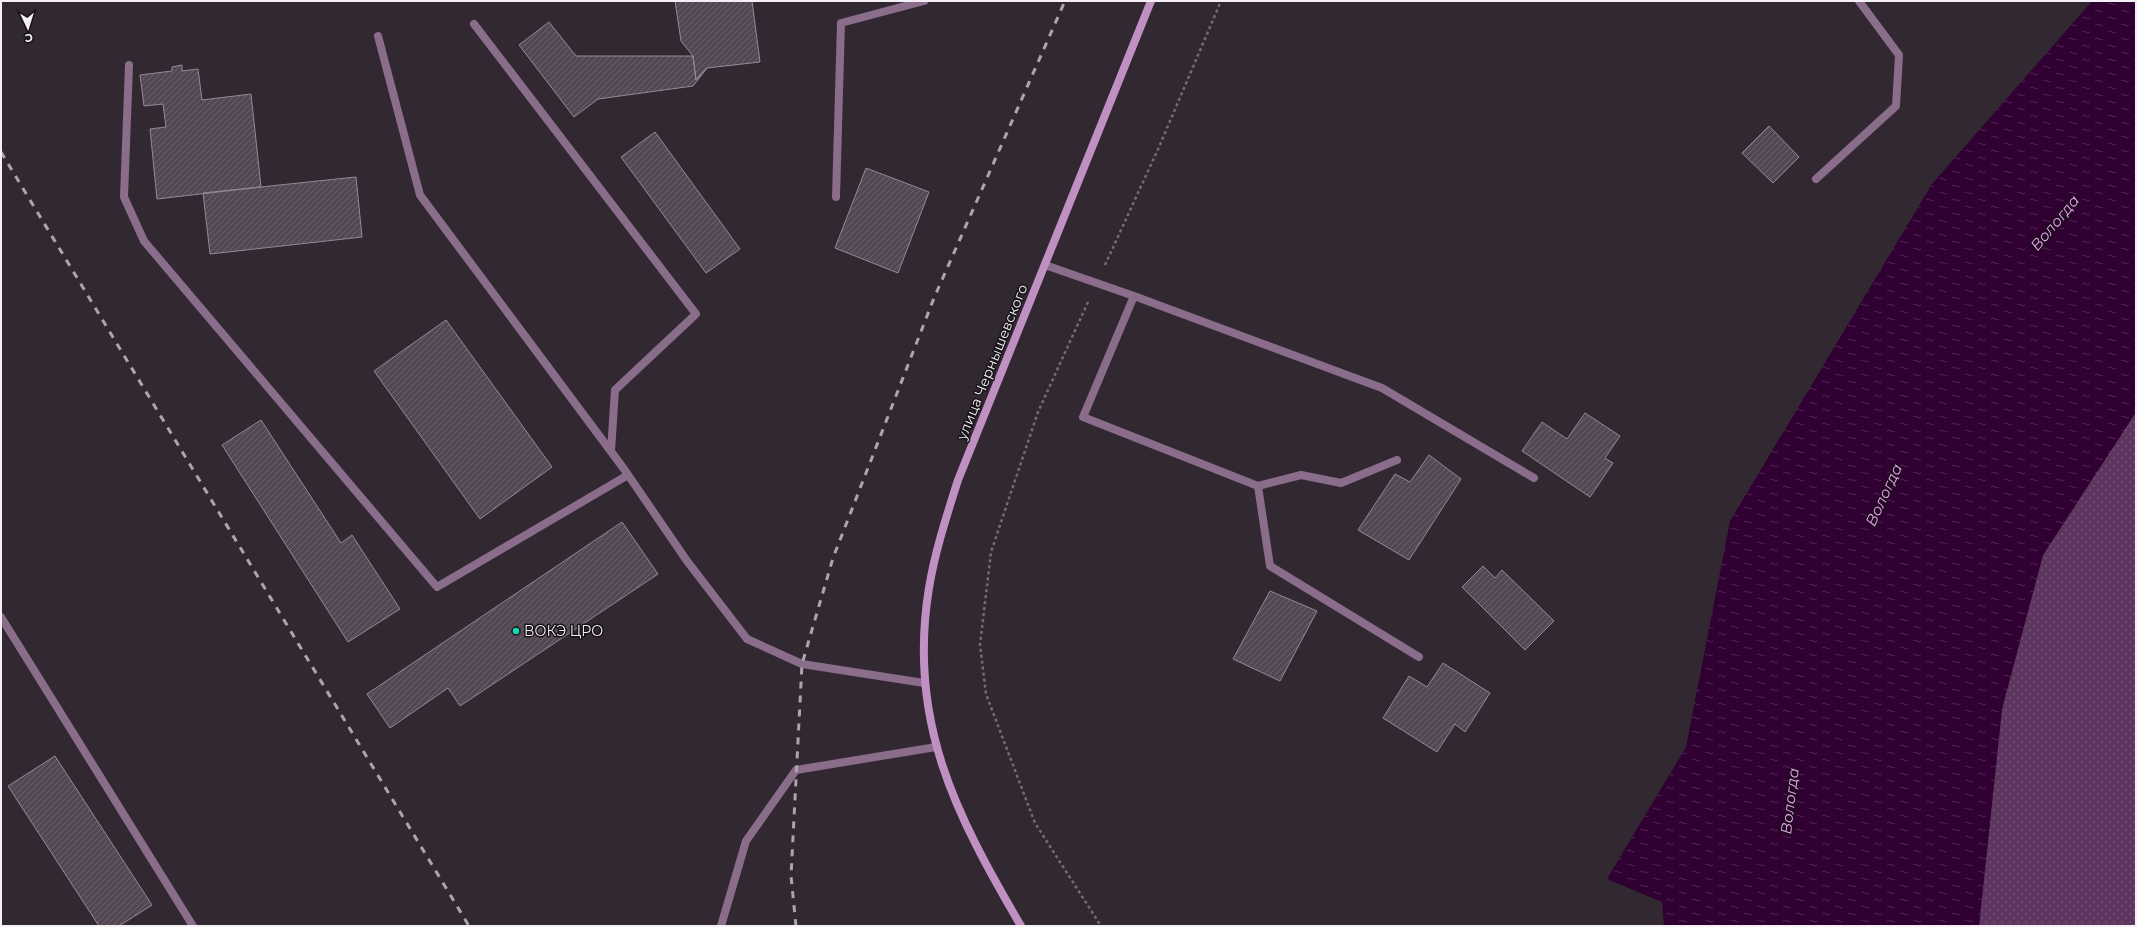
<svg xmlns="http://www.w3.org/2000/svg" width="2137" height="927" font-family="Montserrat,sans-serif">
  <defs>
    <pattern id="grass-dots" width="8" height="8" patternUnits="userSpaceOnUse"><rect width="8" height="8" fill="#5d355f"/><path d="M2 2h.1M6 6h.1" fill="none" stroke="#755377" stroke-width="1.8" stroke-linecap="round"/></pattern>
    <pattern id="water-ripples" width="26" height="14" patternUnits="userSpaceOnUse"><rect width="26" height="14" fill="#300033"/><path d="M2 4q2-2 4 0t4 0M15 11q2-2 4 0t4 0" fill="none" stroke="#4f2651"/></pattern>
    <pattern id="building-hatch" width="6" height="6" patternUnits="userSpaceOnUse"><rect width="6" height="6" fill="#524752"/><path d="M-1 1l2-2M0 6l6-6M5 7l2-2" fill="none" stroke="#6c626c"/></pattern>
  </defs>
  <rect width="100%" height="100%" fill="#312831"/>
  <path fill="url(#grass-dots)" d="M2136,412v514h-157l23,-217 41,-154z"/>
  <path fill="url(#water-ripples)" d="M2092,1h44v411l-93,143 -41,154 -23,217h-315l-2,-24 -55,-23 79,-132 44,-226 202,-337z"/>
  <path fill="url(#building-hatch)" stroke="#958995" d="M675,1h77l8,61 -53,6 -11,12 -3,-24 -12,-15z
    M549,22l27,34h117l3,24 11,-12 -14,18 -95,13 -24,18 -55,-72z
    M182,65v6l16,-2 4,31 49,-6 10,93 -104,12 -7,-70 16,-2 -3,-23 -19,2 -4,-31 32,-4v-4z
    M1769,126l30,31 -26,26 -31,-30z
    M655,132l85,117 -34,24 -85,-116z
    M866,168l63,24 -31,81 -63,-25z
    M356,177l6,60 -152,17 -7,-61z
    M446,320l106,147 -72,52 -106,-148z
    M1585,413l35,23 -15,22 8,5 -23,34 -68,-46 20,-29 25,17z
    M261,420l80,123 11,-8 48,74 -52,33 -126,-197z
    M1429,455l32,24 -52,81 -51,-30 37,-56 15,8z
    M622,522l36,52 -198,132 -12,-18 -58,40 -23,-34z
    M1483,566l12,12 7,-8 52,51 -29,29 -63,-63z
    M1270,591l47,20 -37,70 -47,-22z
    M1443,663l47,30 -25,39 -10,-8 -18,28 -54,-34 26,-42 18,11z
    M55,756l97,149 -33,21h-20l-91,-140z"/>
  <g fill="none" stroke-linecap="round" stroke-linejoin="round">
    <path stroke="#756d75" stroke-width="2.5" stroke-dasharray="3 3" stroke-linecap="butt" d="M1105,265l54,-118 62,-146
      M1088,302l-50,110 -47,140 -11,93 6,49 49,129 66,103"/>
    <path stroke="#8a6c8b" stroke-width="8" d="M474,24l222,290 -81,76 -4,61
      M378,36l42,159 204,274 63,92 60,78 55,25 122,19
      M129,65l-5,132 20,44 293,346 191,-112
      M1816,179l80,-73 3,-51 -40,-54
      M836,197l5,-174 83,-22
      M1045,265l89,31 -51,121 175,69 12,80 149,91
      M1134,296l248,92 152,90
      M1258,486l43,-11 40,8 56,-23
      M1,617l192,309
      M721,926l25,-85 50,-71 140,-23"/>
    <path stroke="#c090c2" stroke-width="8" d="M1021,926c-65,-111 -114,-205 -92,-338 6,-37 18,-73 29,-108l193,-479"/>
    <path stroke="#aca5ad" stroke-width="3" stroke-dasharray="7 7" stroke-linecap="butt" d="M1,152l468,774
      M796,926l-5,-50 11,-212 31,-106 101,-260 131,-297"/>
  </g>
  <circle fill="#15d5b3" stroke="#161217" stroke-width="1.5" cx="516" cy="631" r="4"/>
  <g text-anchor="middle" stroke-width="3" stroke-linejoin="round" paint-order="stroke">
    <g font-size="14" fill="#f5eff6" stroke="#161217">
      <text transform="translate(992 362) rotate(-68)" y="5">улица Чернышевского</text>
    </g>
    <g font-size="14" fill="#f5eff6" stroke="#161217" text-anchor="start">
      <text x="524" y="636">ВОКЭ ЦРО</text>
    </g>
    <g font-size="15" font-style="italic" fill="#f79cfb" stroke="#161217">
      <text transform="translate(2055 223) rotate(-50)" y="5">Вологда</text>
      <text transform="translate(1884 495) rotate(-65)" y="5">Вологда</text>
      <text transform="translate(1790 801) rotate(-83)" y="5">Вологда</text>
    </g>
  </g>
  <rect width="2137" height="927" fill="none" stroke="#f5eff6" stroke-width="4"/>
  <g transform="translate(28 28) rotate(176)" stroke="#161217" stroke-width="3" paint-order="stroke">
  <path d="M0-3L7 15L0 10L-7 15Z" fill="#f5eff6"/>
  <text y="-6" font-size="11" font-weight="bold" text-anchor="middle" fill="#f5eff6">С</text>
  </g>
</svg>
